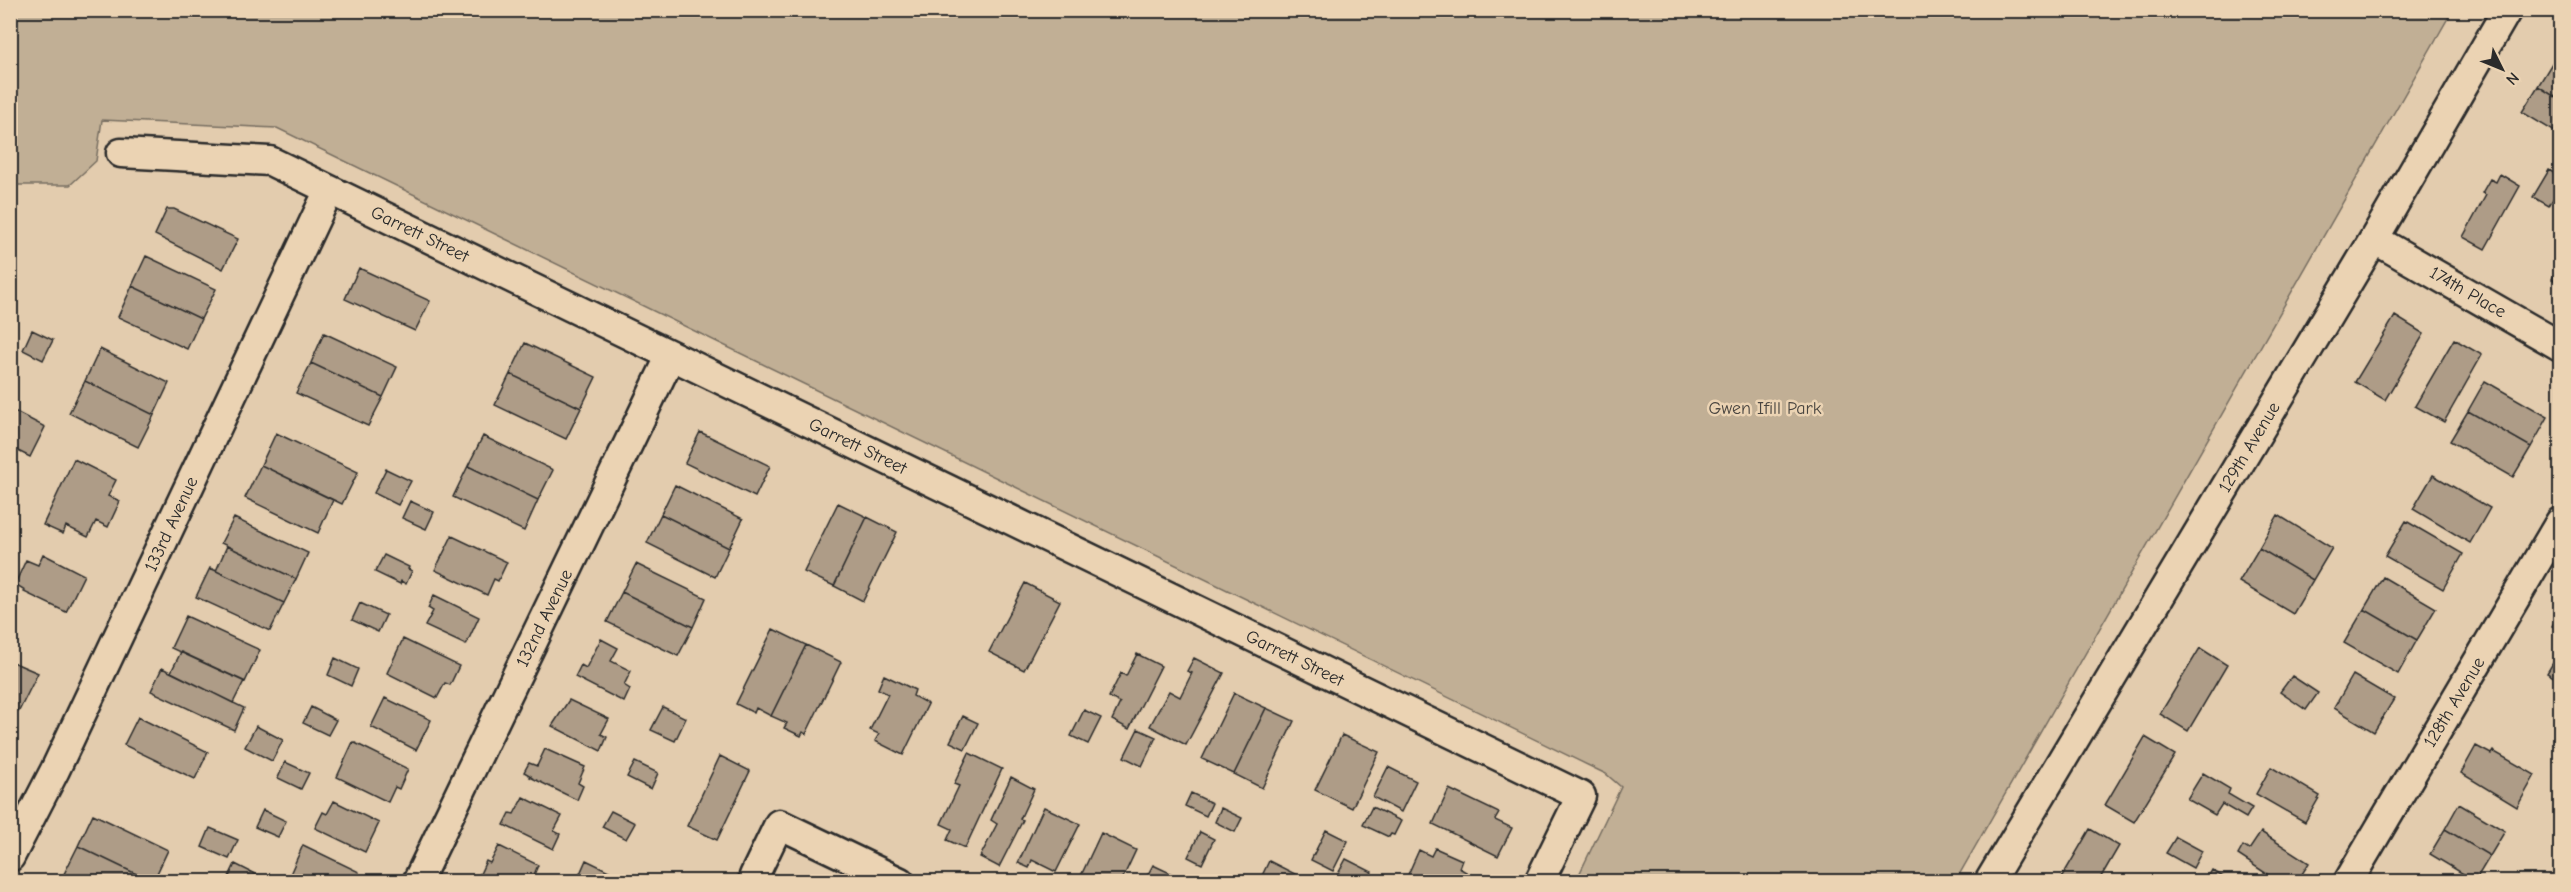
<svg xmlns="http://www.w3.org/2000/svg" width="2571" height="892" font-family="'Comic Neue',sans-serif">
  <rect width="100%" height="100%" fill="#e3ccae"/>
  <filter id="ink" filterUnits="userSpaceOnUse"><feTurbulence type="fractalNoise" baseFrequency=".0167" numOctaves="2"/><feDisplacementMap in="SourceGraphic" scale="12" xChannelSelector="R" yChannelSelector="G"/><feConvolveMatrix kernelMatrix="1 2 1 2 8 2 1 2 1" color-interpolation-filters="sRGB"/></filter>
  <g filter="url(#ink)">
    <path fill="#c1af95" stroke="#766d60" stroke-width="1.5" d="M10,11l1,-1 2441,1 -497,871 -379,-1 45,-94 -15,-13 -1329,-646 -175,-8 -6,41 -26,24h-59z"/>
    <path fill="#ae9c87" stroke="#2b2b2b" stroke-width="1.5" d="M2552,63l8,6v31l-22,-14z
      M2538,86l22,14v35l-38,-23z
      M2549,170l11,7v9l-11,20 -16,-9z
      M2500,174l20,12 -35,63 -22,-12 23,-42 -4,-2 8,-14 6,3z
      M167,209h7l64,30 -15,30 -68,-34z
      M146,256l70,33 -15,30 -69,-33z
      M2560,265v19l-8,-5z
      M359,268l71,33 -15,30 -70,-32z
      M132,286l69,33 -14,30 -69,-32z
      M2395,316l29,18 -39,66 -30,-18z
      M32,330l21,10 -10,20 -20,-10z
      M324,333l73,34 -14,30 -72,-34z
      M2454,339l28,16 -38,67 -29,-16z
      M525,343l71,34 -15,31 -71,-34z
      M100,349l69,34 -15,32 -69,-34z
      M311,363l72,34 -15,29 -72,-33z
      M510,374l71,34 -15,31 -71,-34z
      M85,381l69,34 -16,32 -69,-34z
      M2485,381l63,36 -17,30 -63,-36z
      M14,411l31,16 -15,30 -20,-10v-29z
      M2468,411l63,36 -18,30 -63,-36z
      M700,432l70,34 -15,31 -70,-34z
      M276,433l82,39 -16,32 -81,-39z
      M483,436l70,34 -15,30 -70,-34z
      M74,459l42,21 -8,16 12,5 -12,26 -12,-6 -8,16 -22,-11 -3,8 -20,-9z
      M261,465l72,35 -15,33 -73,-35z
      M468,466l70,34 -14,31 -71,-34z
      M386,469l25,12 -13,24 -24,-12z
      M2433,475l57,33 -20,35 -57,-34z
      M675,485l68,34 -14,29 -68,-34z
      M410,501l24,11 -8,17 -24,-11z
      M838,503l29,14 -33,69 -30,-14z
      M661,514l68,34 -14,29 -68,-34z
      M2278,515l54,33 -19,32 -54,-32z
      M867,517l30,15 -34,69 -29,-15z
      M234,518l74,35 -12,26 -75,-36z
      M2406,521l57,33 -20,35 -58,-33z
      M452,536l55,26 -9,19 -4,-2 -7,16 -52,-25z
      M227,546l69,33 -12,24 -68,-32z
      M2259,548l54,32 -20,34 -54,-32z
      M43,554l41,21 -18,37 -42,-20 1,-2 -10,-6 11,-24 12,5z
      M384,555l25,12 -1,2 4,2 -6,13 -5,-3 -1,3 -25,-12z
      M636,564l70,34 -13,29 -71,-35z
      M210,568l74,35 -14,28 -74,-34z
      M2383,577l53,31 -19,32 -53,-31z
      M1025,583l35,18 -36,69 -35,-18z
      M622,592l71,35 -15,29 -71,-34z
      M434,595l45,22 -13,28 -41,-19 8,-15 -5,-3z
      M360,603l26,12 -8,17 -26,-12z
      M2364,609l53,31 -19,34 -54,-31z
      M2560,611v20l-8,-5z
      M186,616l74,34 -15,32 -74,-34z
      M773,629l33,16 -35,71 -15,-8 -2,5 -18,-9z
      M403,639l56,27 -9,19 -5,-2 -8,15 -50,-25z
      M601,639l17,9 -7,13 20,10 -7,14 6,4 -6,13 -49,-25 6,-12 5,3z
      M806,645l35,17 -35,72 -3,-2 -2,4 -17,-8 3,-5 -16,-7z
      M2200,648l27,17 -39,66 -28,-17z
      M2560,651v30l-13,-8z
      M181,652l63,29 -11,22 -62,-31z
      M1137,654l24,12 -32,63 -17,-9 8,-17 -11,-6 12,-24 5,3z
      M335,658l23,11 -7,17 -23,-11z
      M1194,658l30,15 -38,72 -36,-19 19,-35 11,6 12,-24 -5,-2z
      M10,661l28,12 -19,38 -9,-5z
      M162,668l82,40 -10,22 -83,-39z
      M884,675l31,15 -2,6 15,8 -25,51 -28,-14 4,-7 -9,-4 18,-36 -10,-5z
      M2353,675l41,24 -20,33 -40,-24z
      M2292,676l26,17 -12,17 -26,-18z
      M1234,693l32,15 -32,66 -32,-15z
      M385,698l46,22 -15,30 -45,-23z
      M569,700l40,19 -8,15 6,3 -6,14 -49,-25z
      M311,707l25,13 -8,15 -25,-12z
      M663,707l23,11 -11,23 -24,-11z
      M1266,708l28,13 -32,67 -28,-14z
      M1084,710l17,8 -13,26 -17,-8z
      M963,716l15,7 -13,26 -15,-7z
      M138,717l70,35 -13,27 -71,-34z
      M256,726l27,14 -11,21 -27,-14z
      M1138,729l18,8 -14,29 -18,-9z
      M1342,735l37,17 -27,56 -37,-18z
      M2145,737l30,18 -41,67 -29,-17z
      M353,742l55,27 -9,20 -4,-2 -7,15 -51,-25z
      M2476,746l15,8 2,-3 42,24 -18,32 -56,-34z
      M545,749l40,18 -7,16 5,3 -6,14 -47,-23 1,-1 -7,-4 5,-9 8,3z
      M969,753l33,16 -37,79 -18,-8 5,-11 -11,-5 18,-38 -5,-2z
      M720,756l30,15 -33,69 -30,-14z
      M285,762l24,11 -8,16 -23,-11z
      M635,762l23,11 -7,16 -24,-12z
      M1388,767l28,14 -15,31 -28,-15z
      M2271,767l49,29 -15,26 -49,-28z
      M2203,773l27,16 -2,5 24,14 -6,10 -24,-14 -7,11 -28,-16z
      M1011,777l23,12 -14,30 3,1 -24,47 -19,-10 17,-33 -6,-4z
      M1449,789l50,24 -4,7 17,8 -14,28 -65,-32z
      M1191,793l21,10 -6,13 -21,-10z
      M523,797l39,19 -8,15 6,3 -7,15 -49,-24 6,-12 4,1z
      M334,801l45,22 -14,29 -50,-24 8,-16 4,2z
      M2459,804l46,27 -15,25 -45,-27z
      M1044,807l36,17 -24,48 -24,-12 -3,8 -11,-5z
      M1372,807l29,14 -7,14 -3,-1 -2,3 -26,-12z
      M1221,808l21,10 -7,14 -20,-10z
      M263,810l23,11 -8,16 -23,-10z
      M611,811l24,12 -9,16 -24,-12z
      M93,814l75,36 -15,32 -75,-36z
      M210,828l28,12 -9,19 -27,-12z
      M2090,829l29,17 -21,36h-39z
      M2445,829l45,27 -15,25 -45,-27z
      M1326,830l22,11 -15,30 -22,-11z
      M1200,832l14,7 -12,25 -14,-7z
      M2261,832l48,31 -12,19h-18l-41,-27 5,-9 6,4z
      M1101,833l35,17 -15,32h-43z
      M2176,837l26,14 -9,17 -27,-15z
      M303,845l56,27 -5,10 -67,-1z
      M78,846l75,36h-78l-12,-6z
      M499,846l39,19 -7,17h-35l-16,-8 6,-13 4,2z
      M1435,848l27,12 -3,8 24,14h-70l-7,-3 13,-29 12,6z
      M1346,859l26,13 -5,10h-14l-15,-8z
      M586,860l25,12 -4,10h-16l-12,-6z
      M1269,861l28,14 -3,7h-35z
      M235,864l24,12 -3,6 -29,-1z
      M1153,865l32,15 -1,2h-40z
      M2212,870l19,12h-26z"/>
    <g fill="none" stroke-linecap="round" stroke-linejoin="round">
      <defs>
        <path id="minor" d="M121,153l149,8 1311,635 -42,86
          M2374,239l186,107
          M10,857l45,-87 274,-580
          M754,876l25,-52 121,58
          M417,882l254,-527
          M1989,882l385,-643 133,-229
          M2348,882l212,-360"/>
      </defs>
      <use href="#minor" stroke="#2b2b2b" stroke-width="33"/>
      <use href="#minor" stroke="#ebd3b3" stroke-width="28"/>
    </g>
  </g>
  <g text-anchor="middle" stroke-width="5" stroke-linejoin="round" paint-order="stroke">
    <g font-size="18" fill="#2b2b2b" stroke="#ebd3b3">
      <text transform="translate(420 234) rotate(26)" y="6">Garrett Street</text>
      <text transform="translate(2468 292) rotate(30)" y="6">174th Place</text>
      <text transform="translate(858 446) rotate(26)" y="6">Garrett Street</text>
      <text transform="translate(2249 447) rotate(-59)" y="6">129th Avenue</text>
      <text transform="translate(171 524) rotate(-65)" y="6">133rd Avenue</text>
      <text transform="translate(544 618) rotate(-64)" y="6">132nd Avenue</text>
      <text transform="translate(1295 658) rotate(26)" y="6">Garrett Street</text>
      <text transform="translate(2454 702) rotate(-59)" y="6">128th Avenue</text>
    </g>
    <g font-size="18" fill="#494540" stroke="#ebd3b3">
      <text x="1765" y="414">Gwen Ifill Park</text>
    </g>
  </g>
  <rect width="2571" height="892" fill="none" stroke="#ebd3b3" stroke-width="36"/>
  <rect x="18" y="18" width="2535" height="856" fill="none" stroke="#2b2b2b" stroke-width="2" filter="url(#ink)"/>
  <g transform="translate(2502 69) rotate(133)" stroke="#ebd3b3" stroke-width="4.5" paint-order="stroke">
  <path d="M0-4.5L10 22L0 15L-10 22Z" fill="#2b2b2b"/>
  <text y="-9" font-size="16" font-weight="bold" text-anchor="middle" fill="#2b2b2b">N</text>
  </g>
</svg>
